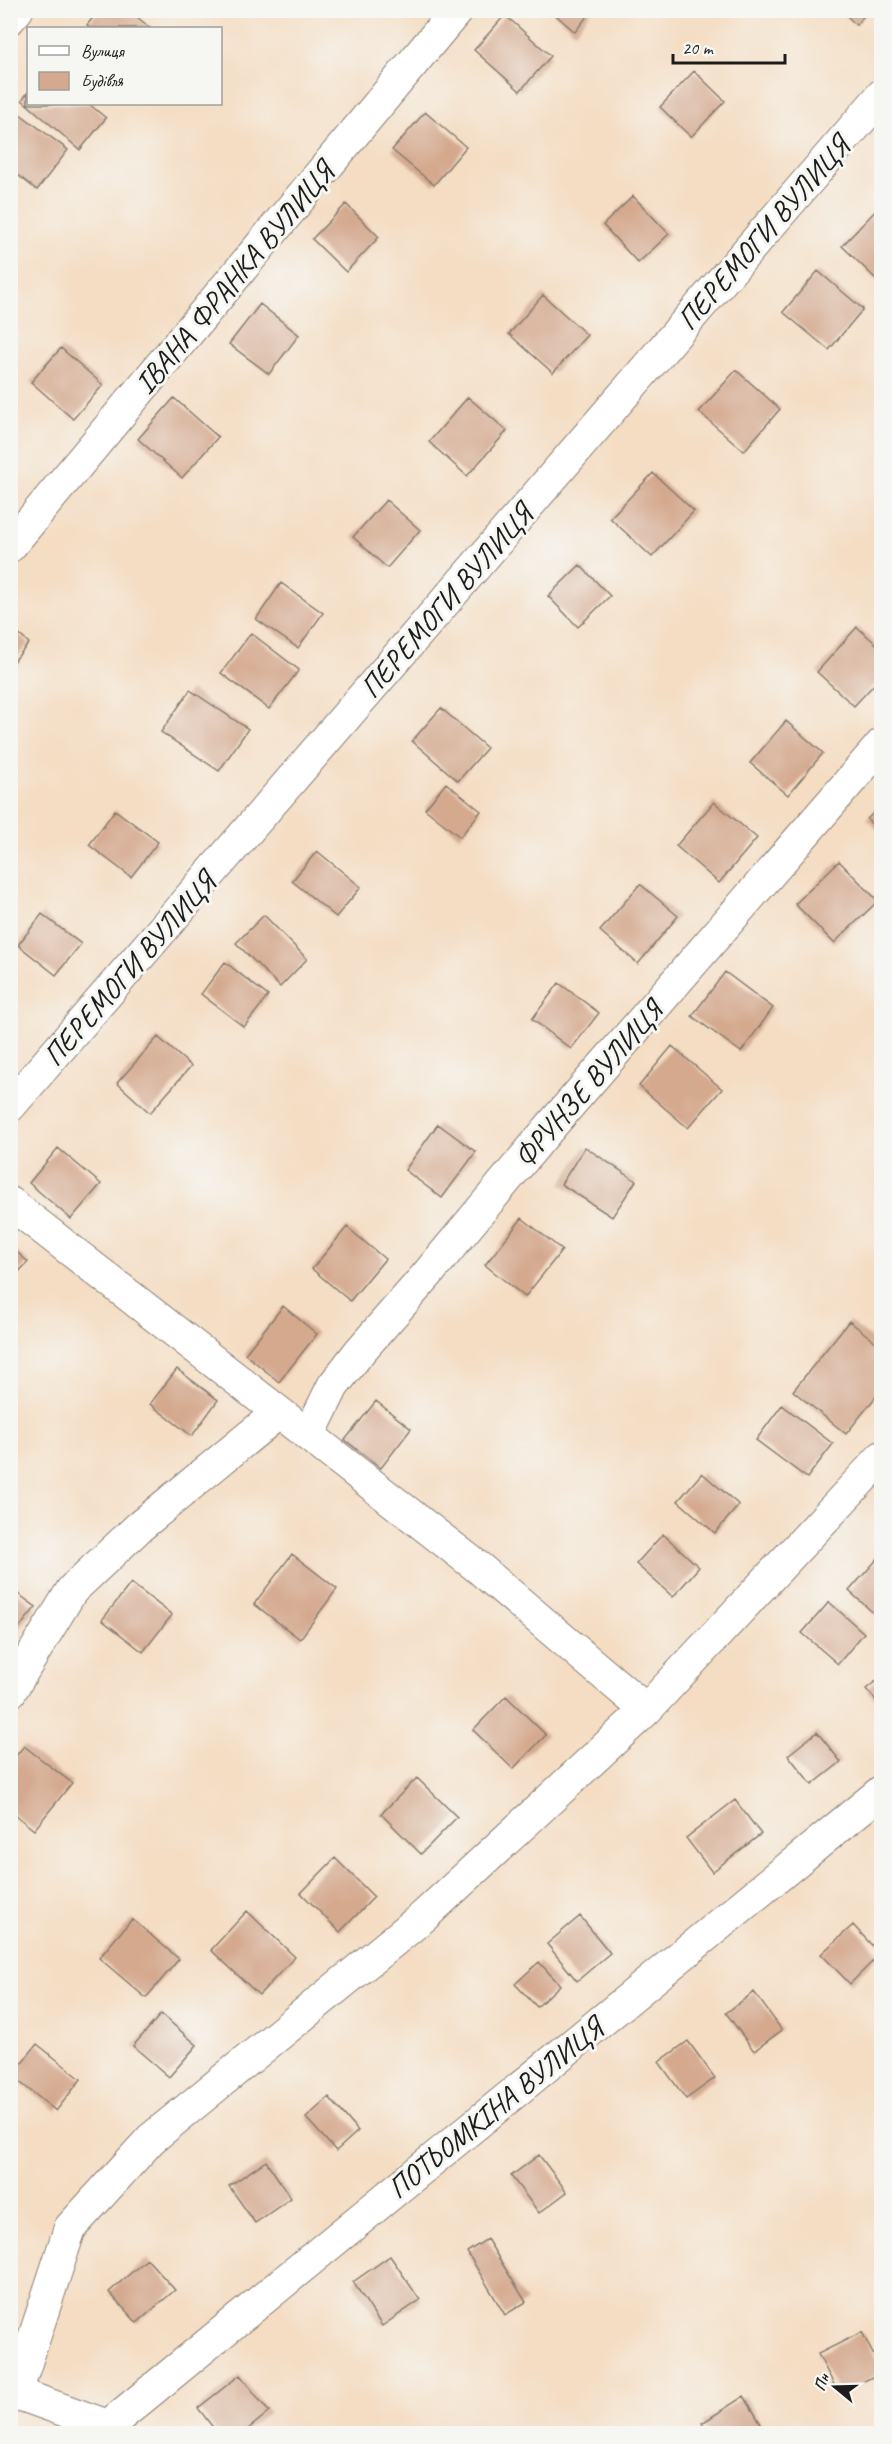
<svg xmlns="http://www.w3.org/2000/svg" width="892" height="2444" font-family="Caveat,sans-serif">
  <rect width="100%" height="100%" fill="#f6f6f2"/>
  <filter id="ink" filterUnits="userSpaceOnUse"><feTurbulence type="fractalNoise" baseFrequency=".0167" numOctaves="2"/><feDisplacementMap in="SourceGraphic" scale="12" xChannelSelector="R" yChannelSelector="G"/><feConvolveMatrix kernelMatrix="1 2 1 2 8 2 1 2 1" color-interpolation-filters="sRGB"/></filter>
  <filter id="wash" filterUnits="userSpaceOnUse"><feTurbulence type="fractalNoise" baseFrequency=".008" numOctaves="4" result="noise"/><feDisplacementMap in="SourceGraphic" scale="24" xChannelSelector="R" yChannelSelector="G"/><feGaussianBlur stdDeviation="1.35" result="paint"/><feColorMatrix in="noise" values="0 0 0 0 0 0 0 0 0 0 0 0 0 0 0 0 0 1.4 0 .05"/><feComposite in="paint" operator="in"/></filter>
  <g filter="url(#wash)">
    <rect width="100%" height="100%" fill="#f4ddc3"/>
    <g id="blocks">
      <path fill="#d4a98e" d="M99,10h30l21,18h-60l-3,-3z
        M550,10h42l-17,22z
        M841,10h28l-13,15z
        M505,15l46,41 -31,35 -46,-41z
        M694,71l31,30 -34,36 -31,-30z
        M28,92v12h61l17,14 -26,32 -58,-50z
        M16,111l52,39 -31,40 -27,-21v-51z
        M425,112l41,35 -32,38 -42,-35z
        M633,196l36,38 -31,29 -35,-38z
        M346,204l33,33 -33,35 -34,-33z
        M879,207l3,3v65l-5,5 -35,-34z
        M818,271l45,38 -34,41 -46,-38z
        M543,295l44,40 -34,38 -44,-39z
        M260,304l39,31 -30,39 -40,-30z
        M61,348l42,37 -30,34 -42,-37z
        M736,370l44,39 -36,42 -45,-39z
        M468,397l39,34 -40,45 -38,-34z
        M174,398l44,39 -36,41 -44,-39z
        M653,473l41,38 -42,46 -42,-39z
        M386,500l34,30 -33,38 -34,-31z
        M580,565l30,31 -32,31 -30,-31z
        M281,583l42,30 -25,35 -42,-29z
        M10,627l19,16 -19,23z
        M857,627l25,22v27l-28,30 -37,-34z
        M251,633l48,37 -30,39 -48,-36z
        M190,690l58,39 -29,42 -58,-39z
        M441,708l46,40 -29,33 -46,-40z
        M786,721l37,32 -35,42 -38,-32z
        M446,783l35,28 -21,26 -35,-28z
        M714,802l43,36 -38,45 -43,-37z
        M882,805v29l-15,-15z
        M115,810l43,32 -27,35 -42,-32z
        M317,851l44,36 -25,30 -44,-36z
        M839,861l39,40 -44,42 -39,-39z
        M640,884l38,32 -40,48 -38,-33z
        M42,914l39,30 -25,31 -38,-30z
        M264,915l43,44 -27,28 -44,-44z
        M225,962l43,34 -24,31 -43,-33z
        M725,972l48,36 -32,44 -49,-36z
        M559,983l40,30 -28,36 -39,-30z
        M158,1037l33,29 -41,47 -33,-30z
        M672,1046l50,43 -34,39 -49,-42z
        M438,1124l38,28 -34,46 -37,-28z
        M585,1147l51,34 -24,36 -51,-33z
        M58,1148l43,36 -30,35 -42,-36z
        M522,1218l40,32 -37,47 -40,-32z
        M347,1227l38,32 -35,42 -38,-32z
        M10,1246l18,16 -18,19z
        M283,1306l34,28 -38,48 -34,-28z
        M849,1321l33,26v42l-36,45 -53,-43z
        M177,1369l41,31 -26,36 -42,-32z
        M376,1401l35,28 -30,39 -36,-28z
        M782,1405l51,39 -26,34 -51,-38z
        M702,1473l37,32 -24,28 -37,-32z
        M663,1534l36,33 -26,30 -37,-33z
        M292,1554l45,35 -37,50 -46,-35z
        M879,1557l3,3v55l-3,3 -30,-27z
        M131,1583l41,32 -29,37 -41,-32z
        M10,1588l26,19 -26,32z
        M829,1602l35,31 -26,31 -36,-31z
        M882,1676v31l-16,-18z
        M506,1696l40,39 -33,34 -40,-39z
        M817,1732l24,30 -29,23 -24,-30z
        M24,1746l48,37 -38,47 -24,-19v-48z
        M417,1778l40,39 -36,37 -40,-40z
        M735,1800l26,34 -49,38 -26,-34z
        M335,1858l39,39 -34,35 -39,-39z
        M247,1911l48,46 -36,38 -48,-45z
        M580,1916l30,37 -33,28 -30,-37z
        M132,1919l47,40 -33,39 -47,-40z
        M853,1925l27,29 -30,30 -29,-30z
        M539,1962l21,23 -23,22 -22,-23z
        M754,1992l28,38 -28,21 -28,-38z
        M161,2014l36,31 -28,32 -36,-31z
        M688,2041l27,37 -29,21 -27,-37z
        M37,2044l44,35 -25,32 -44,-35z
        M329,2097l29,34 -22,20 -30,-33z
        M539,2155l28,37 -28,21 -28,-37z
        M266,2161l25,37 -36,25 -26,-37z
        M487,2239l39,63 -21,13 -38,-63z
        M390,2256l30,44 -38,26 -29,-44z
        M147,2259l28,31 -38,33 -28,-31z
        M862,2332l20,40 -43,22 -21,-40z
        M240,2375l29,37 -27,22h-24l-20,-26z
        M744,2396l23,38h-59l-6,-11z"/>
    </g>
  </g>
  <g filter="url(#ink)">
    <use href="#blocks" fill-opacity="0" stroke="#887c70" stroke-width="1.5"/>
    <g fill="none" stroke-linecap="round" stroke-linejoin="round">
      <defs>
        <path id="street" d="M10,18l7,-8
          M10,546l447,-536
          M10,1106l872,-1011
          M10,1203l469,365 167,142
          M309,1435l24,-49 27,-35 66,-75 125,-150 331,-382
          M10,1692l62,-102 67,-63 139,-114
          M16,2393l92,33 7,8
          M10,2398l6,-5 54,-165 81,-89 273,-223 222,-206 236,-253
          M108,2426l774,-635"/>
      </defs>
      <use href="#street" stroke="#887c70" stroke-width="34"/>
      <use href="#street" stroke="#fff" stroke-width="32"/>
    </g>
  </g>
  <g text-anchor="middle" stroke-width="6" stroke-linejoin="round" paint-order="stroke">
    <g font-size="30" fill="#1c1c1c" stroke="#f6f6f2">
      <text transform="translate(763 233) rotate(-49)" y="10">ПЕРЕМОГИ ВУЛИЦЯ</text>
      <text transform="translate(234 278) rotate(-50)" y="10">ІВАНА ФРАНКА ВУЛИЦЯ</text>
      <text transform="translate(446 601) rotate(-49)" y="10">ПЕРЕМОГИ ВУЛИЦЯ</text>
      <text transform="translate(129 969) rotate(-49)" y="10">ПЕРЕМОГИ ВУЛИЦЯ</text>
      <text transform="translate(588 1084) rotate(-49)" y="10">ФРУНЗЕ ВУЛИЦЯ</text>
      <text transform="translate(495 2108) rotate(-39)" y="10">ПОТЬОМКІНА ВУЛИЦЯ</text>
    </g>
  </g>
  <rect width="892" height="2444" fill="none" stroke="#f6f6f2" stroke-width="36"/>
  <rect x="27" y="27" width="195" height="78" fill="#f6f6f2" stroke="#9f9f9c" stroke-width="1.5"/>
  <rect x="39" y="46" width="30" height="9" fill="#ffffff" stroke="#9f9f9c" stroke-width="1.5"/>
  <text x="81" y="57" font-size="18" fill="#1c1c1c">Вулиця</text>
  <rect x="39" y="72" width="30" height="18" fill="#d4a98e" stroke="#9f9f9c" stroke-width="1.5"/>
  <text x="81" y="87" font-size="18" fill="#1c1c1c">Будівля</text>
  <g transform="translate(835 2387) rotate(289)" stroke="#f6f6f2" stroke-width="4.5" paint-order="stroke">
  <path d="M0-4.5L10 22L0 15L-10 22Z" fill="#1c1c1c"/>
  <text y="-9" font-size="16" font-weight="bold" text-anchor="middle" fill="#1c1c1c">Пн</text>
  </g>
  <path d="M673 54v9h112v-9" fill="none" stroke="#1c1c1c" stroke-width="3"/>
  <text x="682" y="54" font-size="18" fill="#1c1c1c" stroke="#f6f6f2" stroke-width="4.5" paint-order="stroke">20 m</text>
</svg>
